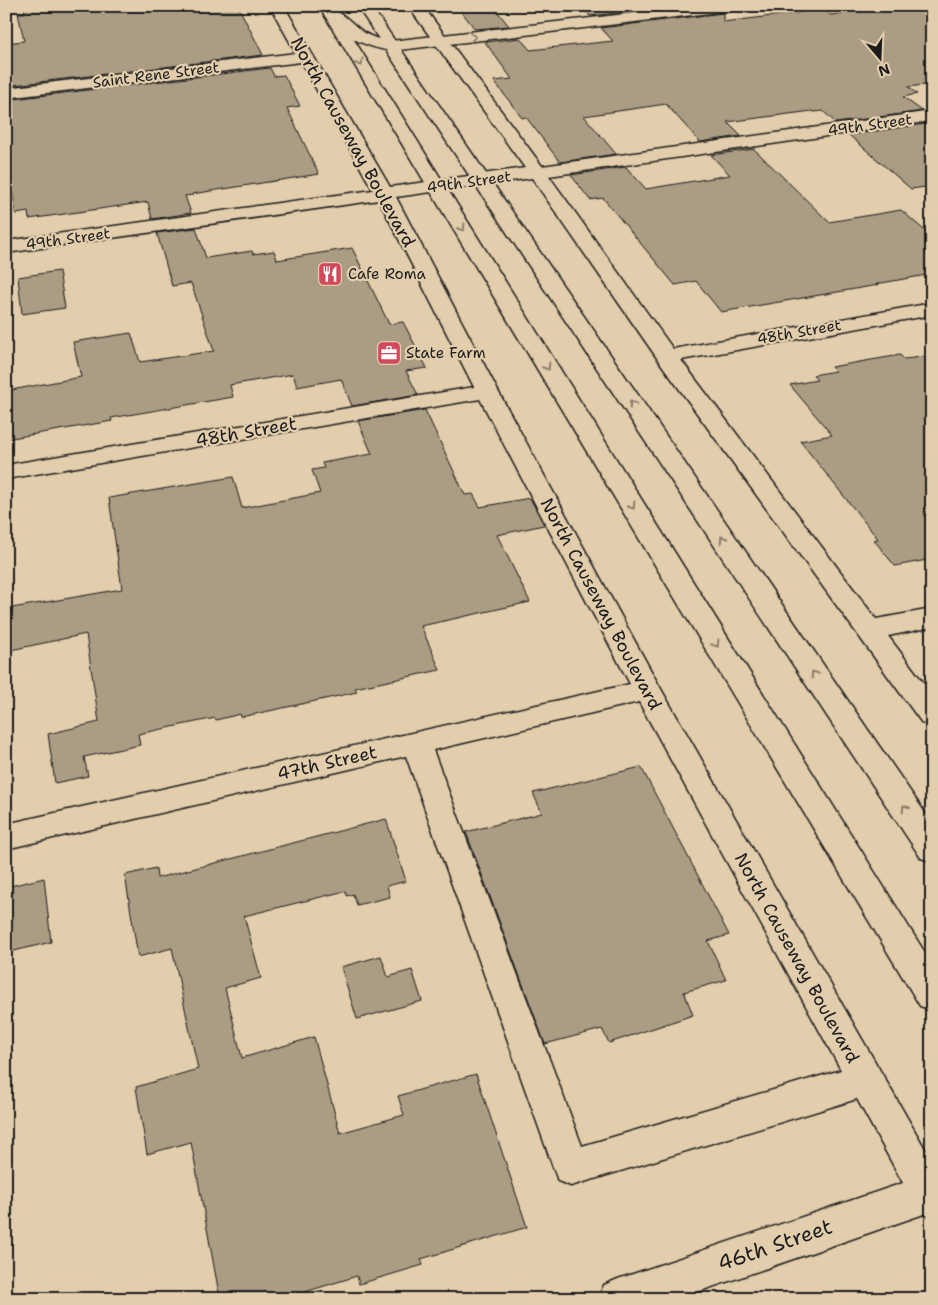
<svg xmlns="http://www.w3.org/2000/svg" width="938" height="1305" font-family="'Shantell Sans',sans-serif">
  <rect width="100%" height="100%" fill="#e2cdac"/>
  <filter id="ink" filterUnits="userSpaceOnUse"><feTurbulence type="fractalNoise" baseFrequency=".02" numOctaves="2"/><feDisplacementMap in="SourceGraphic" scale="10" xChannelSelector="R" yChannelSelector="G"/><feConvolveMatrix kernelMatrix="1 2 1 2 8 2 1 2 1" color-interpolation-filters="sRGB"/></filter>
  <g filter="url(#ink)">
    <path fill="#ab9c84" stroke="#1c1c1c" d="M24,6h214l25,49 -257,31v-43l18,-2 -6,-28h7z
      M457,6h36l16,20 -34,3z
      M581,6h95l-86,10z
      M901,6h31v78l-24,3 9,7 -14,3 19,14 -86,12 -13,-12 -9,1 -2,-1 -85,11 14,14 -41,6 -34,-38 -82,12 32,38 -56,8 -34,-45 -4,1 -28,-37 18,-2 -27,-37 35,-4 10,12 83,-9 -12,-13 122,-15v9l99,-12 9,5z
      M270,68l4,8 10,-1 16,31 -13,2 32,66 -127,20 1,1 -8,1 6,17 -39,6 -4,-17 -119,17 -1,-7 -12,2 -10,-63v-51z
      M932,123v63l-21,3 -62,-54z
      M754,149l75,73 72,-12 31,27v37l-56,10 2,1 -157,27 -25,-31 -21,4 -72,-87 -13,2 -19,-25 55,-8 20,22 84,-14 -19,-20z
      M196,228l10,30 46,-7 1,3 21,-3 3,9 75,-12 37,76 14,-2 24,46 -21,3 12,24 -66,11 -11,-27 -44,8 -4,-13 -63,11 3,12 -122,21 1,3 -106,18v-48l75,-14 -8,-35 58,-9 9,29 74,-11 -23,-68 -19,3 -15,-53z
      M59,271l6,37 -43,6 -4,-37z
      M900,355l4,4 28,-3v203l-37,7 -21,-26 4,-1 -78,-98 32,-6 -42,-50 27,-5 -4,-5 22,-4 -4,-4z
      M425,410l40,85 8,-1 7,13 50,-9 14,27 -47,10 33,67 -109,24 19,44 -85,18 2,4 -116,25 -1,-3 -24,6 -1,-2 -77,16 2,11 -56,12 4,19 -33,7 -7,-49 51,-12 -13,-88 -80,17v-42l116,-20 -13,-91 124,-21 9,31 78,-15 -8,-23 12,-2 -2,-5 50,-9 -14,-33z
      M641,767l88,168 -21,6 18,39 -42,12 9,23 -84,28 -7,-14 -57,15 -79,-212 76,-19 -9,-20z
      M386,819l20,62 -19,5 3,11 -33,8 -4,-11 -6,2 -2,-5 -101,25 17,62 -36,10 17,70 72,-21 26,96 64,-18 -6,-19 78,-22 51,153 -106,32 2,6 -64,19 -2,-8 -75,23h-62l-29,-157 -44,12 -11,-67 62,-18 -26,-121 -34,9 -13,-82 31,-7 1,10z
      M44,878l7,64 -45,11v-66z
      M381,956l7,21 24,-7 10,31 -65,18 -16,-52z"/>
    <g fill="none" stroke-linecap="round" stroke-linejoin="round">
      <defs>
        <path id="minor" d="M270,6h14l106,181 135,-19 -117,-162h15l119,160 390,-55v10l-383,55 124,173 259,-46v12l-251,45 195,259 56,-10v18l-44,9 44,58v32l-10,-3 -263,-362 -127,-183 -136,19 102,194 163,298 271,472v56l-8,-3 -247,85h-79l6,-14 14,-6 285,-96 -46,-84 -286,87 -13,-5 -152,-425 -400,93v-25l624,-140 -150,-285 -474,80v-14l468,-78 -95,-187 -373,53v-12l367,-51 -72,-128 -295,36v-10l290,-35zM639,702l202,368 -259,76 -149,-396z"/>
        <path id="major" d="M695,6h47l-7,4 -344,41c-25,-4 -53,-16 -68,-38l2,-3c14,-4 28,16 40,23 8,5 16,7 26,8z"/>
        <path id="highway" d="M319,6h14l599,958v46l-12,-4z
          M357,6h14l561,817v39l-11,-4z"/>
      </defs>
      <use href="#minor" stroke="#1c1c1c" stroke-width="3"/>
      <use href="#major" stroke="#1c1c1c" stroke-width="3"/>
      <use href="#highway" stroke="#1c1c1c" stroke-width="3"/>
      <use href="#minor" fill="#e2cdac" fill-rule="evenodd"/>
      <use href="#major" fill="#e2cdac" fill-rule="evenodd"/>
      <use href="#highway" fill="#e2cdac" fill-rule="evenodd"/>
    </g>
    <defs><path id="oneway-chevron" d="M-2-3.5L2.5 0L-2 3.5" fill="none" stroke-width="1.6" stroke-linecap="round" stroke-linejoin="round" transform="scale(1.25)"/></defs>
    <g stroke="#897d6b">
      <use href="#oneway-chevron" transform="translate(473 37) rotate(-7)"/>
      <use href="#oneway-chevron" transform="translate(360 63) rotate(59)"/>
      <use href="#oneway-chevron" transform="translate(462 228) rotate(58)"/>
      <use href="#oneway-chevron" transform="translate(547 367) rotate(58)"/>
      <use href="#oneway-chevron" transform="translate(632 404) rotate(-124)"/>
      <use href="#oneway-chevron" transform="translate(632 506) rotate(58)"/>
      <use href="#oneway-chevron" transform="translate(723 539) rotate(-124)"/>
      <use href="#oneway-chevron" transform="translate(716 644) rotate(58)"/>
      <use href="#oneway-chevron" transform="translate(814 674) rotate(-124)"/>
      <use href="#oneway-chevron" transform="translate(905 808) rotate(-124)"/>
    </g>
  </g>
  <defs>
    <symbol id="restaurant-square" viewBox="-11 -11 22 22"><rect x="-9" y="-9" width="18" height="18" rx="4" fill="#d1495b" stroke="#e2cdac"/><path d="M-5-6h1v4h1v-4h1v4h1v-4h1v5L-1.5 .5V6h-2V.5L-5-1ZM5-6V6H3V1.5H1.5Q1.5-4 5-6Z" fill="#fff"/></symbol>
    <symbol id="office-square" viewBox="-11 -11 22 22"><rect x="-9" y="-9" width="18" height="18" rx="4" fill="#d1495b" stroke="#e2cdac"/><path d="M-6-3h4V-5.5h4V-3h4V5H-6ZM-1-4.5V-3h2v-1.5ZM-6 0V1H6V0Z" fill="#fff"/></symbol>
  </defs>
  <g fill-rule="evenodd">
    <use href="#restaurant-square" x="316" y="260" width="28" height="28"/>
    <use href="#office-square" x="375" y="339" width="28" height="28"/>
  </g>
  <g text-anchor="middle" stroke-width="4.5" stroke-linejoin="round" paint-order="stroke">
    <g font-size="15" fill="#1c1c1c" stroke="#e2cdac">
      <text transform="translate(156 75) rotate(-7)" y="5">Saint Rene Street</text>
      <text transform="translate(870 125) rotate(-8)" y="5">49th Street</text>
      <text transform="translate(469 182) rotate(-8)" y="5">49th Street</text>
      <text transform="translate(68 239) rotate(-8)" y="5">49th Street</text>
      <text transform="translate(799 332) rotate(-10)" y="5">48th Street</text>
    </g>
    <g font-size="15" fill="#1c1c1c" stroke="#e2cdac" text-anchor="start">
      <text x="348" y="279">Cafe Roma</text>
      <text x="406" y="358">State Farm</text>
    </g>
    <g font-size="18" fill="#1c1c1c" stroke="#e2cdac">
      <text transform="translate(353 142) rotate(61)" y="6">North Causeway Boulevard</text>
      <text transform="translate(246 432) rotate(-10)" y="6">48th Street</text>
      <text transform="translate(601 604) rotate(62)" y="6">North Causeway Boulevard</text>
      <text transform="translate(327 763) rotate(-13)" y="6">47th Street</text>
      <text transform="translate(797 958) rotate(61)" y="6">North Causeway Boulevard</text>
    </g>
    <g font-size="21" fill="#1c1c1c" stroke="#e2cdac">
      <text transform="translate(775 1245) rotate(-19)" y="7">46th Street</text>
    </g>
  </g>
  <rect width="938" height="1305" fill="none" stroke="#e2cdac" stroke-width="25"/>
  <rect x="12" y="12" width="913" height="1280" fill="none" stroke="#1c1c1c" stroke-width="2" filter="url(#ink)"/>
  <g transform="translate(880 58) rotate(161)" stroke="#e2cdac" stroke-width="4" paint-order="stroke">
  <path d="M0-4L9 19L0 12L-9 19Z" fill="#1c1c1c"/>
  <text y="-8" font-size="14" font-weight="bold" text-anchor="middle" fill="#1c1c1c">N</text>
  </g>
</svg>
